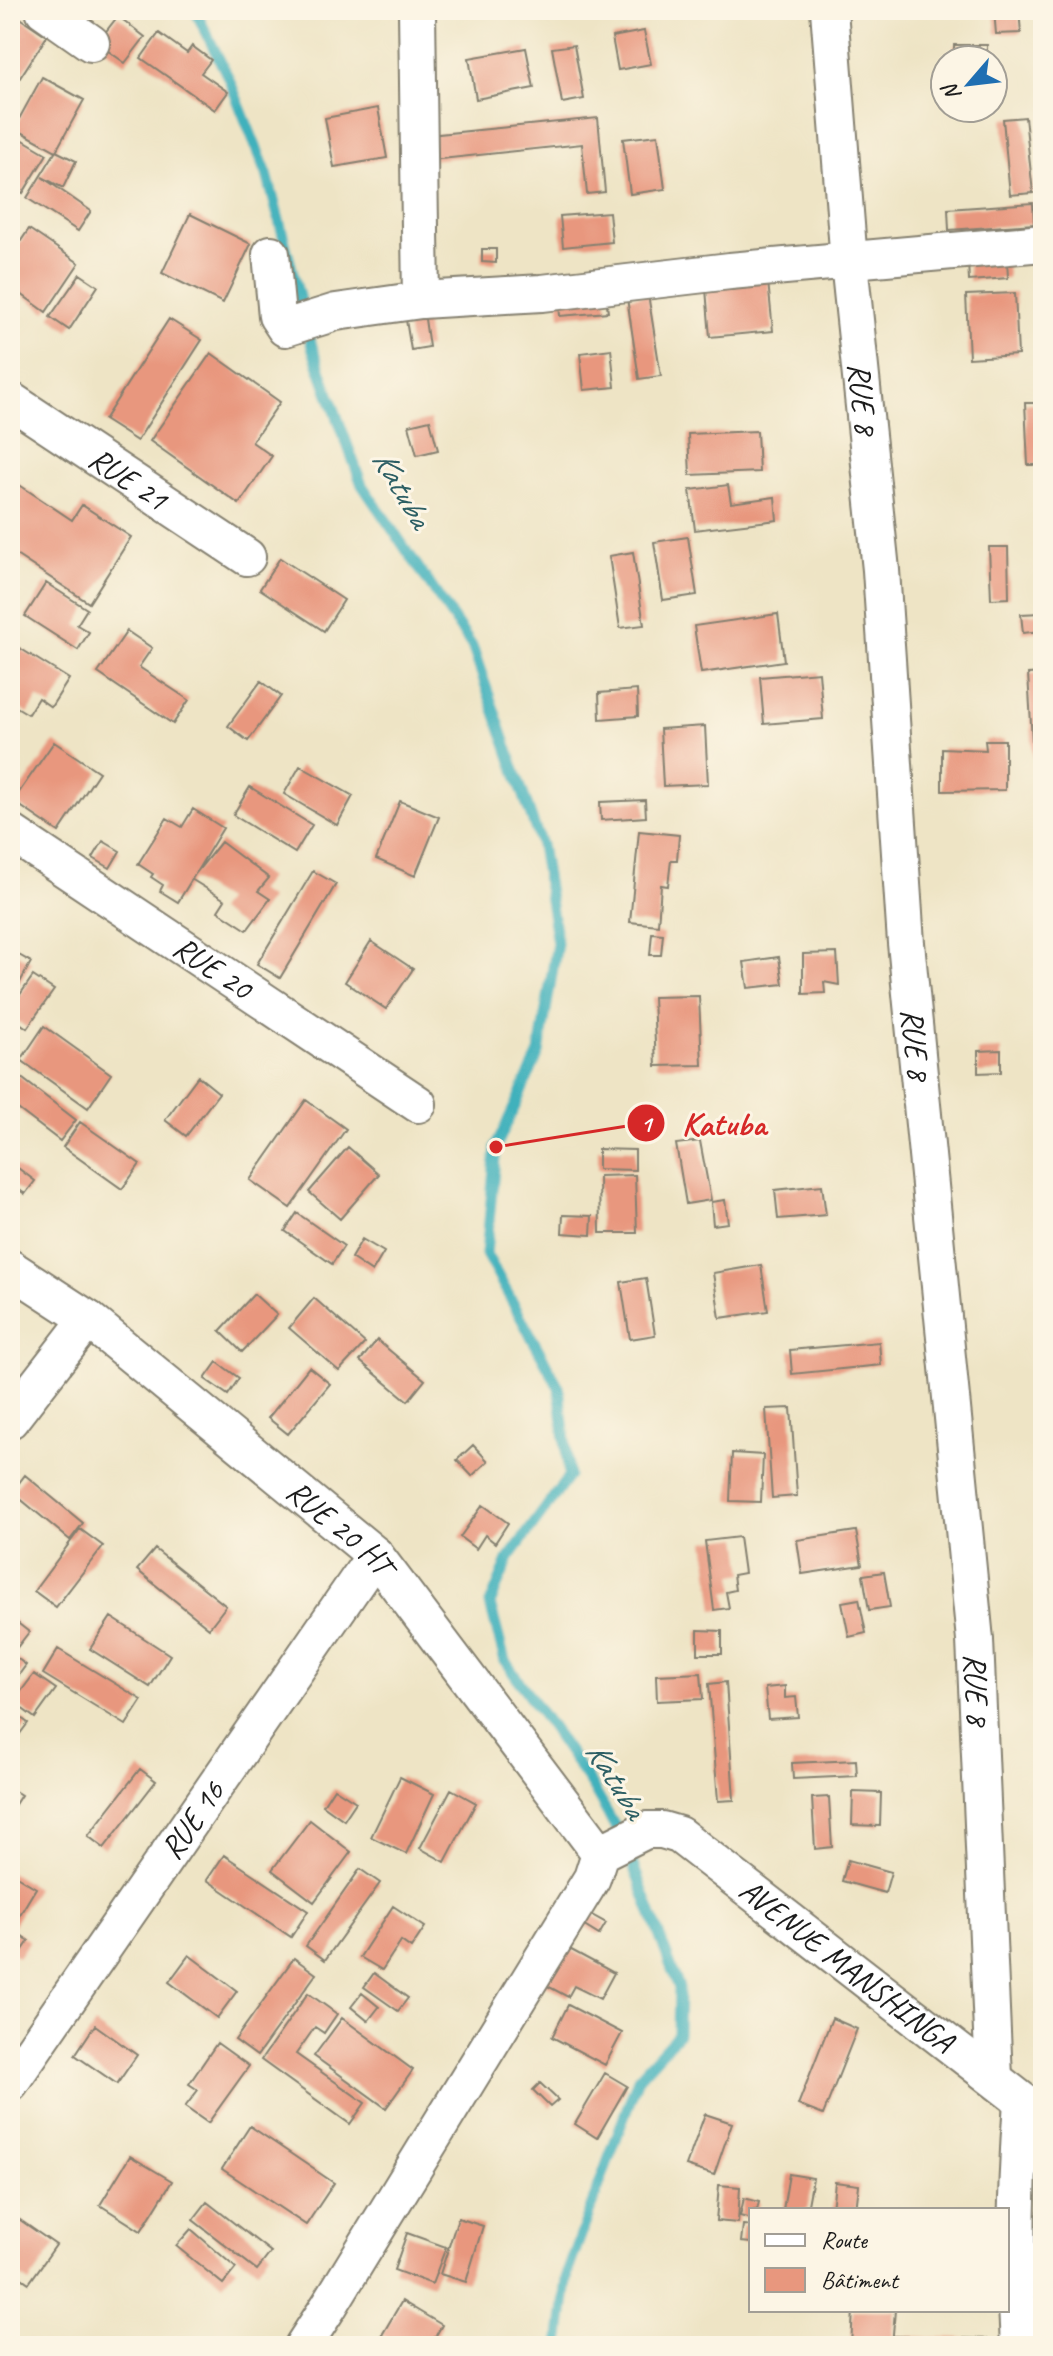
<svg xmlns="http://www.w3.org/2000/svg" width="1053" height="2356" font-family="Caveat,sans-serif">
  <rect width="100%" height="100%" fill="#fcf5e5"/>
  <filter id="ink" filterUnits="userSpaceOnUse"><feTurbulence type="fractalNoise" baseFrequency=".0125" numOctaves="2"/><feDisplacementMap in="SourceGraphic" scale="16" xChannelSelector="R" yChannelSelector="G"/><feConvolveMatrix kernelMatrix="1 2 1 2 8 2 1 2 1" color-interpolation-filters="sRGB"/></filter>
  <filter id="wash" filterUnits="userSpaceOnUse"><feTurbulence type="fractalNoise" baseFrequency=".006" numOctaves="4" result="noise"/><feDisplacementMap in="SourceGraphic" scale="32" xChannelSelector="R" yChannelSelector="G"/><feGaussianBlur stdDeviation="1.8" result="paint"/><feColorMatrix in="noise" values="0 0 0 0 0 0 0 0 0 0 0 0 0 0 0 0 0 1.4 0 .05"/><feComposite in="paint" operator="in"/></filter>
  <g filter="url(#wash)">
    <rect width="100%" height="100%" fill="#eee4c5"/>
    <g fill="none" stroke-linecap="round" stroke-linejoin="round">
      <path stroke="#41b1bc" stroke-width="11" d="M195,10l34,69 38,95 46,176 49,135 110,161 69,199 16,98 -18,110 -43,94 -10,107 73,133 10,89 -60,82 -19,46 15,57 87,125 34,60 53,142 -1,46 -40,44 -70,193 -9,75"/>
    </g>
    <g id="blocks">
      <path fill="#e8977e" d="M994,10h25l2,23 -25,1z
        M1036,10h7v29l-3,1z
        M10,11l37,25 -37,57z
        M118,16l27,21 -20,26 -28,-20z
        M644,31l7,33 -33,6 -6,-33z
        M159,33l28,20 5,-7 19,14 -10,13 27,19 -13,18 -74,-52z
        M574,45l10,54 -22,4 -10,-55z
        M954,45h33v15h-33z
        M526,48l8,40 -58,11 -7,-41z
        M42,77l42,23 -28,51 -42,-23z
        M378,108l9,50 -53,9 -9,-49z
        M1025,117l8,76 -23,2 -7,-76z
        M598,118l7,74 -18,2 -5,-50 -150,16 -3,-25z
        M10,132l37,22 -24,39 -13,-8z
        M658,135l7,54 -35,5 -7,-55z
        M56,151l20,10 -13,27 -21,-11 49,34 -13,20 -51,-33z
        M1033,203l1,21 -85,6 -1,-21z
        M609,212l3,30 -49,5 -3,-31z
        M190,214l61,30 -28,59 -61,-30z
        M29,229l50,34 -33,49 -36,-26v-29z
        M482,249h14v14l-14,-1z
        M1007,259l1,19 -39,3 -1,-20z
        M767,271l6,60 -63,6 -5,-60z
        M80,274l18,12 -29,44 -19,-13z
        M605,289l3,23 -48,4 -2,-23z
        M1015,293l3,62 -49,3 -3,-63z
        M648,294l13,82 -22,3 -12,-81z
        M424,312l5,35 -18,3 -6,-36z
        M169,319l33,21 -65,101 -33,-21z
        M611,349l4,38 -31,3 -4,-37z
        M211,353l69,49 -28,40 20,14 -33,48 -89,-63z
        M1025,403h18v62h-15z
        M430,420l8,30 -21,5 -8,-30z
        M757,431l2,41 -69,3 -2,-41z
        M12,480l60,40 10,-15 49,32 -42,66 -79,-52z
        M728,485l3,18 44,-6 2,23 -82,10 -5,-40z
        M688,537l9,58 -34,5 -9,-58z
        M989,547h19l1,51 -18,1z
        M633,552l11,73 -24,3 -11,-72z
        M280,558l64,42 -20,31 -64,-42z
        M46,583l41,26 -10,16 12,7 -11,18 -53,-34z
        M1041,613l1,18 -19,2 -2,-19z
        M778,614l6,47 -83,12 -7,-47z
        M127,631l25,17 -13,19 50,33 -16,24 -75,-51z
        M10,642l59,37 -18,28 -13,-9 -10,16 -18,-11z
        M819,672l4,47 -59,5 -4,-47z
        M1043,673v84h-10l-5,-83z
        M261,681l20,15 -33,45 -20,-15z
        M637,690l1,26 -38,3 -1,-26z
        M705,726l3,58 -45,2 -3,-57z
        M985,740h20v50l-63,1v-43l44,2z
        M54,742l45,30 -40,60 -46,-31z
        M300,766l53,30 -16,29 -53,-31z
        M250,787l62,38 -17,28 -62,-38z
        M645,800l1,17 -45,3 -1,-18z
        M400,801l39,16 -24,59 -39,-17z
        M193,809l30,19 -45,74 -18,-11 3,-6 -12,-8 2,-3 -15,-10 29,-46 15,9z
        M639,831l40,4 -2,25h-6l-3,26 -7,-1 -3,40 -28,-3z
        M103,841l17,10 -10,17 -17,-10z
        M221,842l48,36 -11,13 12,8 -23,31 -29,-19 7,-11 -34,-21z
        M313,871l23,13 -56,94 -23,-14z
        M652,933l11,1 -2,21h-11z
        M371,941l42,28 -27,40 -41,-27z
        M10,950l21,12 -21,39z
        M837,953l2,32 -15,-3 1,11 -22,1v-40z
        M779,957l4,27 -35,4 -4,-26z
        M33,976l21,14 -27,38 -17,-12v-7z
        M699,996l3,69 -46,1 -3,-69z
        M44,1026l67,48 -23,34 -67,-48z
        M1001,1050v22l-23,1v-22z
        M10,1069l66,51 -16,21 -50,-38z
        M198,1076l21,17 -33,43 -21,-16z
        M306,1100l40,29 -56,79 -40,-28z
        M80,1122l60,42 -18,25 -59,-42z
        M700,1141l11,59 -25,4 -10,-60z
        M348,1147l31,27 -39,45 -31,-27z
        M598,1149l37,1v20l-37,-1z
        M14,1165l21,16 -10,13 -15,-11v-12z
        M635,1175l2,58h-37l-1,-57z
        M822,1185l4,30 -48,4 -3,-29z
        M725,1200l3,23 -15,2 -2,-23z
        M297,1213l47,33 -12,18 -47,-33z
        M563,1215l29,1 -1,19 -29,-2z
        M362,1239l22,13 -12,20 -21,-14z
        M761,1265l7,46 -48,7 -7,-45z
        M646,1278l9,57 -25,4 -9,-57z
        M254,1294l23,21 -35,37 -22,-21z
        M314,1298l51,45 -26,28 -50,-43z
        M377,1340l48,40 -17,21 -48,-40z
        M879,1342l2,23 -89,9 -2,-24z
        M217,1362l22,16 -11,17 -23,-16z
        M309,1367l21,17 -42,50 -20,-16z
        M791,1408l6,88 -25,2 -6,-89z
        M473,1445l15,16 -16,15 -15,-16z
        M732,1453l31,2 -2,47 -31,-1z
        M25,1475l58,48 -13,17 -58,-48z
        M483,1505l25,18 -13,20 -10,-8 -9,14 -16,-12z
        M80,1529l23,17 -47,61 -22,-16z
        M856,1531l6,34 -60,9 -5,-34z
        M739,1537l5,36 -11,2 2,15 -9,2 3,16 -15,2 -9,-69z
        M155,1549l71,57 -17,22 -72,-58z
        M884,1572l6,35 -21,3 -6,-35z
        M859,1599l7,34 -17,4 -7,-35z
        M10,1617l19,15 -14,18 -5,-4z
        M111,1617l59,38 -20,32 -60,-38z
        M698,1630l24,1v23h-24z
        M58,1649l84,51 -16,25 -83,-51z
        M10,1653l16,12 -16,22z
        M701,1673l2,26 -46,2 -1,-26z
        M34,1674l22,15 -21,29 -22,-16z
        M726,1682l8,118 -16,1 -9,-117z
        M785,1686v12l11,-1 2,20 -30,2 -3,-31z
        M10,1710l18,13 -15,20 -3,-2z
        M856,1760l1,16 -64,3 -1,-16z
        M140,1769l16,12 -52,67 -16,-12z
        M400,1777l34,17 -28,60 -35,-17z
        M10,1788l11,7 -11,17z
        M334,1788l22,14 -12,18 -21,-15z
        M451,1789l25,14 -31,59 -25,-14z
        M853,1792l28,1 -1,33 -28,-1z
        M829,1797l3,50 -17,2 -3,-51z
        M310,1820l41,32 -37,50 -42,-32z
        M224,1855l84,56 -17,26 -84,-57z
        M848,1860l43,12 -6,21 -43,-12z
        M360,1869l20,14 -55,77 -19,-14z
        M10,1872l26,16 -26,43z
        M393,1906l32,21 -14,21 -10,-7 -19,29 -22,-13z
        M581,1909l25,14 -7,12 -21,-13z
        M17,1932l12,9 -11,16 -8,-6v-9z
        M562,1945l52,28 -14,26 -26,-13 -6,11 -26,-14z
        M189,1955l48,36 -20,27 -48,-36z
        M294,1958l22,16 -59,82 -22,-16z
        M374,1973l34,25 -10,13 -34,-24z
        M308,1993l29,21 -13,19 -9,-6 -19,27 69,49 -15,21 -89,-64z
        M362,1993l17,14 -11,14 -17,-14z
        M568,2005l54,28 -17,32 -53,-28z
        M342,2018l71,52 -27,38 -72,-52z
        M832,2018l25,11 -34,86 -25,-10z
        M95,2025l42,30 -20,29 -42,-29z
        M217,2043l32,23 -41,57 -23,-16 13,-17 -9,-6z
        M605,2073l22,13 -30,52 -22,-14z
        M540,2083l18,17 -8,7 -17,-17z
        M705,2114l27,9 -18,52 -28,-9z
        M250,2126l84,57 -28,42 -84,-56z
        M130,2156l42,25 -31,50 -41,-26z
        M789,2174l24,4 -6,32h-24z
        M835,2182l24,3 -3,25h-24z
        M719,2185l21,2 -2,36 -22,-2z
        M744,2198l15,4 -2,8h-6v9l-11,-3z
        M207,2202l64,50 -14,18 -64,-50z
        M10,2213l46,32 -27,38 -19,-13z
        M458,2218l25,8 -17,56 -26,-8z
        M743,2225l8,1v17l-10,-1z
        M191,2229l45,39 -13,16 -47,-38z
        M407,2233l39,14 -14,37 -38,-14z
        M402,2301l40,24 -12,21h-30l-18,-11z
        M853,2310h42l-3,36h-41z
        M1020,2314h23v32h-23z
        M895,2336l92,3v7h-92z"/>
    </g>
  </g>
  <g filter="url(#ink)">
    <use href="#blocks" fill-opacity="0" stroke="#858070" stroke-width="2"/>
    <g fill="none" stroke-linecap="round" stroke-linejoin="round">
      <defs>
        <g id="street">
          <path d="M44,10l47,33"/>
          <path d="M417,10l4,290"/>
          <path id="s1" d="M829,10l20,252 32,308 25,373 69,697 19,438"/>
          <path d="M271,254l6,62 8,12 51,-16 85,-12 121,-7 188,-22 313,-28"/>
          <path id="s2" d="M10,400l237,157"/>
          <path id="s3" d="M10,832l408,272"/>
          <path id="s4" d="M10,1268l78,51 287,236 225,298"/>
          <path d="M10,1420l78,-101"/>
          <path id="s5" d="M10,2083l365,-528"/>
          <path id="s6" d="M303,2346l26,-40 263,-428 8,-25 46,-23h16l17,5 364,282"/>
          <path d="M1019,2346c-5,-82 -3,-163 3,-245"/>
        </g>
      </defs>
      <use href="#street" stroke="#858070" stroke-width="40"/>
      <use href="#street" stroke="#fff" stroke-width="36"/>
    </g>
  </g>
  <g text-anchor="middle" stroke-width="6" stroke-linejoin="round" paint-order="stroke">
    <g font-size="32" fill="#1c1c1c" stroke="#fcf5e5">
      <text dy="11" stroke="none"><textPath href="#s1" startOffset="390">RUE 8</textPath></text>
      <text dy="11" stroke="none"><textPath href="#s2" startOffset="142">RUE 21</textPath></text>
      <text dy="11" stroke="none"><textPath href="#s3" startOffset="244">RUE 20</textPath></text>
      <text dy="11" stroke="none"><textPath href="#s1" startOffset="1038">RUE 8</textPath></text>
      <text dy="11" stroke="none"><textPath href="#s4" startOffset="420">RUE 20 HT</textPath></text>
      <text dy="11" stroke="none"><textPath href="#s1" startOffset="1686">RUE 8</textPath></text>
      <text dy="11" stroke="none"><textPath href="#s5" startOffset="320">RUE 16</textPath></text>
      <text dy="11" stroke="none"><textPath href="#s6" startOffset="874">AVENUE MANSHINGA</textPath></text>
    </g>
    <g font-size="34" font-style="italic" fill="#2d5f64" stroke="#fcf5e5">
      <text transform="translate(403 488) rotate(60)" y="12">Katuba</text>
      <text transform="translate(617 1779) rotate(58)" y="12">Katuba</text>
    </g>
  </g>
  <path fill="none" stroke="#d62828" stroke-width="3" d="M496 1147L646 1123"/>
  <g fill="#d62828" stroke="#fcf5e5" stroke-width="3">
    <circle cx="496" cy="1147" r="8"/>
    <circle cx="646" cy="1123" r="20"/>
  </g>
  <g font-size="24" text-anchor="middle" font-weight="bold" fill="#fff">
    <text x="646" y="1132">1</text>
  </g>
  <g font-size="34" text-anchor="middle" font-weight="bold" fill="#d62828" stroke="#fcf5e5" stroke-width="6" stroke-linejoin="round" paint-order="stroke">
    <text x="724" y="1135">Katuba</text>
  </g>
  <rect width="1053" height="2356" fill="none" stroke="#fcf5e5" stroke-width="40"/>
  <rect x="749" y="2208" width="260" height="104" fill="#fcf5e5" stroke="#a29e95" stroke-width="2"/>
  <rect x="765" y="2234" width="40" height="12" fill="#ffffff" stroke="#a29e95" stroke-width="2"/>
  <text x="821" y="2248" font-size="24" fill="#1c1c1c">Route</text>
  <rect x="765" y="2268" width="40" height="24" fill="#e8977e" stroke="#a29e95" stroke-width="2"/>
  <text x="821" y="2288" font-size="24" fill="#1c1c1c">Bâtiment</text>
  <g transform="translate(969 84) rotate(242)"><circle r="38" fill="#fcf5e5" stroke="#a29e95" stroke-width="2"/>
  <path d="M0-6L14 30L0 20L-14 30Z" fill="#1f6fb2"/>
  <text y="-12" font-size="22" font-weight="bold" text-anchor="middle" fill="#1c1c1c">N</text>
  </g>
</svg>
